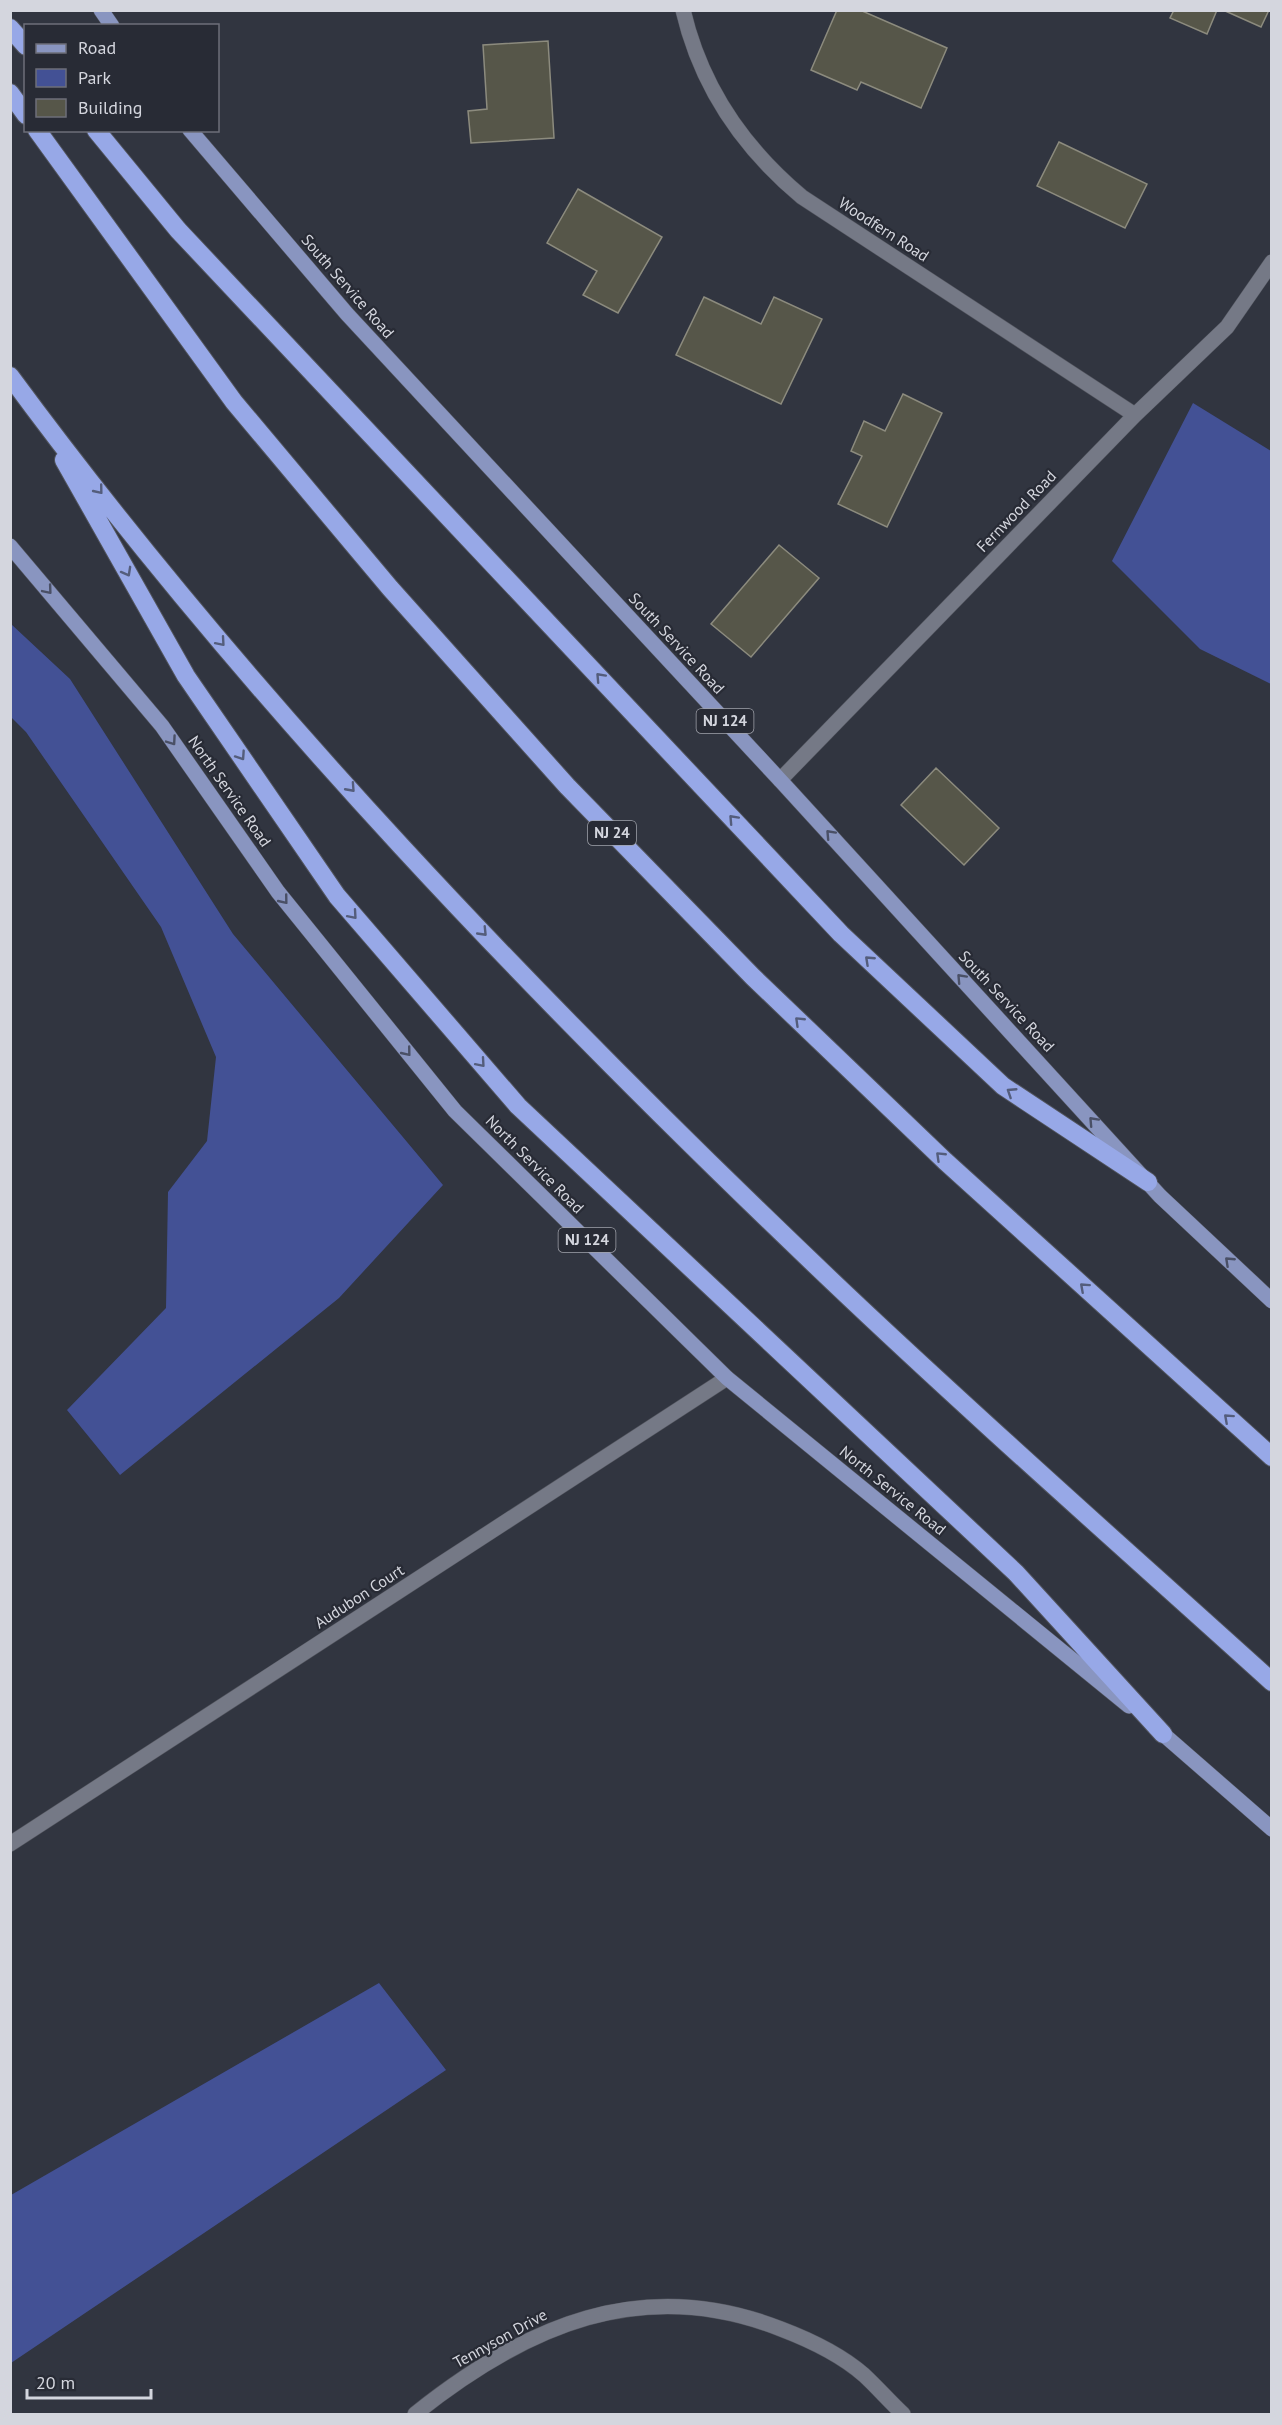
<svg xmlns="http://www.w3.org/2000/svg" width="1282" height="2425" font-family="'PT Sans',sans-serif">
  <rect width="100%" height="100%" fill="#313540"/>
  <path fill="#435195" d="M1193,403l78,48v233l-71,-35 -88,-88z
    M11,624l59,55 163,255 210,251 -104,113 -219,177 -53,-65 99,-102 2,-116 39,-51 9,-84 -55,-130 -135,-195 -15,-15z
    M379,1983l67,87 -435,293v-168z"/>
  <path fill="#565649" stroke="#8c8b7e" stroke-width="1.5" d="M837,10h23l87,38 -26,60 -60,-26 -4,8 -46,-20z
    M1174,10h43l-10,24 -37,-16z
    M1223,10h46l-8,17z
    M548,41l6,97 -83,5 -3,-32 19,-2 -4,-64z
    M1059,142l88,42 -22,44 -88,-42z
    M578,189l84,48 -44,76 -35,-18 14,-24 -50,-28z
    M704,297l57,27 13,-27 48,22 -41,85 -105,-49z
    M903,394l39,19 -55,114 -49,-23 24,-48 -11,-5 13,-30 21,10z
    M779,545l40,33 -68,79 -40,-33z
    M936,768l63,60 -35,37 -63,-60z"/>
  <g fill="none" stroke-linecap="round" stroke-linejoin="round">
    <defs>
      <path id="street" d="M683,10c18,77 59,137 119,187l333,218
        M780,780l355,-365 92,-88 45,-65
        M10,1844l717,-466
        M415,2414c110,-88 227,-140 366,-85 29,11 59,25 83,46 14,13 26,27 39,39"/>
      <path id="primary" d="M101,10l11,16
        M190,130l157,184 433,466 380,416 112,105
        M10,546l152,180 116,166 177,219 272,267 402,328
        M1155,1727l117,102"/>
      <path id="highway" d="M10,28l16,18
        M10,93l16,22
        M37,130l197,272 156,186 177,198 186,191 192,184 327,296
        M96,130l82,100 663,704 162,152 145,96
        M10,376c241,327 529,626 823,906 143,136 292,267 439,400
        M64,460l122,216 151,220 181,210 498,467 147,161"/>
    </defs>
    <use href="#street" stroke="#51545d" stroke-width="16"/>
    <use href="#primary" stroke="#51545d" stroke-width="16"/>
    <use href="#highway" stroke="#51545d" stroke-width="20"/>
    <use href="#street" stroke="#757986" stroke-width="15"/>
    <use href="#primary" stroke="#8995c0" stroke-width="15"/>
    <use href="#highway" stroke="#97a8e7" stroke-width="18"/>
  </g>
  <defs><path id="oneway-chevron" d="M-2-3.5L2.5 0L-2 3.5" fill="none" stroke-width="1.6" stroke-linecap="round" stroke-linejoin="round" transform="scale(1.5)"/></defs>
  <g stroke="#545d7c">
    <use href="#oneway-chevron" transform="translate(99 490) rotate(51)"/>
    <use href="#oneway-chevron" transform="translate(127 572) rotate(61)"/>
    <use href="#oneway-chevron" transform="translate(221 642) rotate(49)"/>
    <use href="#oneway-chevron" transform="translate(600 677) rotate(-133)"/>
    <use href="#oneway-chevron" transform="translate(241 756) rotate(56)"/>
    <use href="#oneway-chevron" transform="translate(351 788) rotate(48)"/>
    <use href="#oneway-chevron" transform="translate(733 819) rotate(-133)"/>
    <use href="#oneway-chevron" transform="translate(353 915) rotate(49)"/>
    <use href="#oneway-chevron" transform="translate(483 932) rotate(46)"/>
    <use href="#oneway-chevron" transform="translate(869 960) rotate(-137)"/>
    <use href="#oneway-chevron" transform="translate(799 1021) rotate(-136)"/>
    <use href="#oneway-chevron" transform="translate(481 1063) rotate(49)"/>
    <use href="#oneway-chevron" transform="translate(1011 1092) rotate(-147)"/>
    <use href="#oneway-chevron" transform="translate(940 1156) rotate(-136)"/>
    <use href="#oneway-chevron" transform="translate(1084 1287) rotate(-138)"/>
    <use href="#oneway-chevron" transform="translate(1228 1418) rotate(-138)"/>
  </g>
  <g stroke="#4a5066">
    <use href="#oneway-chevron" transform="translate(48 590) rotate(50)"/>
    <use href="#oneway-chevron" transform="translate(172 741) rotate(55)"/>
    <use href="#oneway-chevron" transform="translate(830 834) rotate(-133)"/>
    <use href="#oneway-chevron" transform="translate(284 900) rotate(51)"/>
    <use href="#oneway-chevron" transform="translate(961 978) rotate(-133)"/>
    <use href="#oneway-chevron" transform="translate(407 1052) rotate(51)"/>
    <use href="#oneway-chevron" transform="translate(1093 1121) rotate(-133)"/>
    <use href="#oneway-chevron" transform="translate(1229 1261) rotate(-137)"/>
  </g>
  <g text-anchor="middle" stroke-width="4.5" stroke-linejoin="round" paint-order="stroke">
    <g fill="#282b35" stroke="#a0a3ab" stroke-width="1.5">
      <rect x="696.5" y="709" width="57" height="24" rx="4.5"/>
      <rect x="588" y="821" width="48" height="24" rx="4.5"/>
      <rect x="558.5" y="1228" width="57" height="24" rx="4.5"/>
    </g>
    <g font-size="15" font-weight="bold" fill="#d4d6de">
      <text x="725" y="726">NJ 124</text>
      <text x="612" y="838">NJ 24</text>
      <text x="587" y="1245">NJ 124</text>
    </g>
    <g font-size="16" fill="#d4d6de" stroke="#282b35">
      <text transform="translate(884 229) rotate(33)" y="6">Woodfern Road</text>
      <text transform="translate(348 286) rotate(49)" y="6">South Service Road</text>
      <text transform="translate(1016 511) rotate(-46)" y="6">Fernwood Road</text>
      <text transform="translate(677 643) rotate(47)" y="6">South Service Road</text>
      <text transform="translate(230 791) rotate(55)" y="6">North Service Road</text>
      <text transform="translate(1007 1001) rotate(47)" y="6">South Service Road</text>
      <text transform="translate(535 1164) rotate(45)" y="6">North Service Road</text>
      <text transform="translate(893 1490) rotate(39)" y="6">North Service Road</text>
      <text transform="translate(359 1596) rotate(-33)" y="6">Audubon Court</text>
      <text transform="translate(500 2338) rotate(-29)" y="6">Tennyson Drive</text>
    </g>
  </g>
  <rect width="1282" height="2425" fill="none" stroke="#d4d6de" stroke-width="24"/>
  <rect x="24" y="24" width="195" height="108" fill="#282b35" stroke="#6d6f79" stroke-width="1.5"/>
  <rect x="36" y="44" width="30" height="9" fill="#8995c0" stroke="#6d6f79" stroke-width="1.5"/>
  <text x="78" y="54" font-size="18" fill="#d4d6de">Road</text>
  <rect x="36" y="69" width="30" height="18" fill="#435195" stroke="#6d6f79" stroke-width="1.5"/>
  <text x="78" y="84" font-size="18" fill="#d4d6de">Park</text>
  <rect x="36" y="99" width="30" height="18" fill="#565649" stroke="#6d6f79" stroke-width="1.5"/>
  <text x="78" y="114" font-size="18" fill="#d4d6de">Building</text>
  <path d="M27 2389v9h124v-9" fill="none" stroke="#d4d6de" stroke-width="3"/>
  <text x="36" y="2389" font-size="18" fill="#d4d6de" stroke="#282b35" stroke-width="4.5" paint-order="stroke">20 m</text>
</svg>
